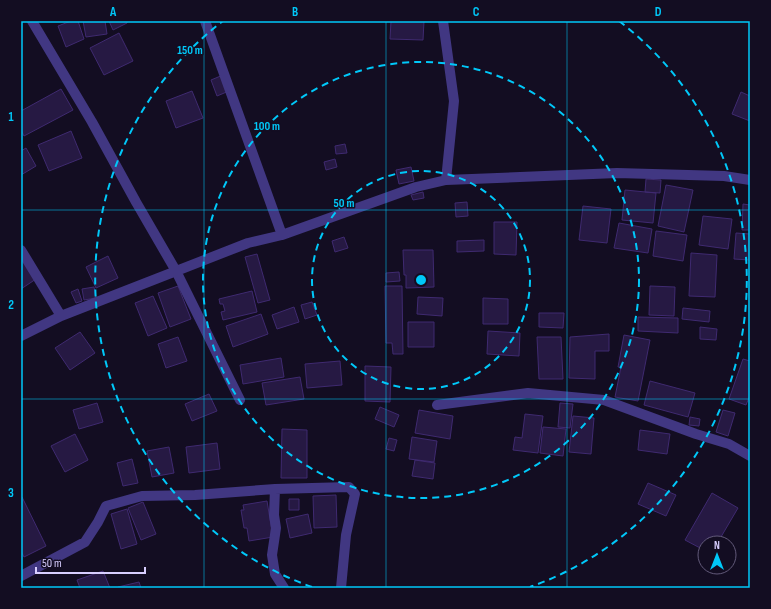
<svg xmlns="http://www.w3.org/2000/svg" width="771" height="609" font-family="'Sofia Sans Condensed',sans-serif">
  <rect width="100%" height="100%" fill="#130d22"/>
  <path fill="#261943" stroke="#3f2a70" d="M71,21h7l6,18 -18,8 -8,-21z
    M83,21h22l2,13 -21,3z
    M109,21h18v2l-14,7z
    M391,21h33l-1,19 -33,-1z
    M119,33l14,28 -29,14 -14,-27z
    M223,75l6,16 -12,5 -6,-16z
    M61,89l12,21 -49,26 -3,-6v-19z
    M192,91l11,27 -27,10 -10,-27z
    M741,92l9,4v25l-18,-7z
    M71,131l11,27 -33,13 -11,-26z
    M345,144l2,9 -11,1 -1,-8z
    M26,148l10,18 -15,9v-24z
    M335,159l2,8 -11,3 -2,-8z
    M411,167l3,14 -15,3 -3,-14z
    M646,179l15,1 -1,13 -15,-1z
    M666,185l27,5 -9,42 -26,-6z
    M625,190l31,3 -3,30 -31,-3z
    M423,192l1,6 -11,2 -2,-5z
    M467,202l1,14 -12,1 -1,-14z
    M743,204l7,1v25h-8z
    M583,206l28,3 -4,34 -28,-3z
    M703,216l29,3 -4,30 -29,-4z
    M494,222h23l-1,33 -22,-1z
    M619,223l33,6 -4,24 -34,-5z
    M656,231l31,4 -4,26 -30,-5z
    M736,233l14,1v26l-16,-1z
    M344,237l4,11 -13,4 -3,-11z
    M484,240v11l-27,1v-11z
    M403,250h30l1,37 -28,1v-13h-2z
    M691,253l26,2 -2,42 -26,-1z
    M257,254l13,46 -12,3 -13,-46z
    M108,256l10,22 -22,10 -10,-21z
    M22,260l14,19 -15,10v-28z
    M399,272l1,9 -14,1v-9z
    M178,286l13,33 -21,8 -12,-34z
    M385,286h17l1,68h-10l-1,-11h-6z
    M650,286l25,1 -1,29 -25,-1z
    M94,287l2,11 -12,2 -2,-11z
    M78,289l4,12 -6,2 -5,-11z
    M252,291l5,21 -34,8 -2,-8 4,-1 -2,-7h-3l-1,-5z
    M153,296l14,32 -19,8 -13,-33z
    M418,297l25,1 -1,18 -25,-2z
    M483,298l25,1v25h-25z
    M312,302l5,13 -12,4 -4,-14z
    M294,307l5,15 -22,7 -5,-14z
    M683,308l27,3 -1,11 -27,-3z
    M539,313h25l-1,15 -24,-1z
    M261,314l7,20 -35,13 -7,-21z
    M638,317l40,1v15l-40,-2z
    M408,322h26v25h-26z
    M700,327l17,2 -1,11 -16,-1z
    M488,331l32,2 -1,23 -32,-2z
    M80,332l15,21 -25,17 -15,-22z
    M609,334v17h-14v28l-26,-1 1,-41z
    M624,335l26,5 -12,61 -23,-4 6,-30h-3z
    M178,337l9,24 -21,7 -8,-24z
    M537,337h24l2,42h-24z
    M281,358l3,19 -41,7 -3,-19z
    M743,359l7,2v34l-4,10 -17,-6z
    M340,361l2,24 -35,3 -2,-24z
    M365,366l26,1 -1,35 -25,-1z
    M300,377l4,22 -38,6 -4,-22z
    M650,381l45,12 -7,24 -44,-12z
    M209,394l8,17 -25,10 -7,-17z
    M97,403l6,19 -24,7 -6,-19z
    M560,403l13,1 -3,24 -12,-1z
    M380,407l19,8 -5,12 -19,-8z
    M419,410l34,6 -3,23 -35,-6z
    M723,410l12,3 -7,23 -12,-4z
    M525,414l18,2 -5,37 -25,-3 2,-13 7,1z
    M573,416l21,2 -3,36 -22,-2z
    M690,417l10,2 -1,7 -10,-1z
    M543,427l23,2 -3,27 -23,-3z
    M282,429l25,1v48h-26z
    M640,430l30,4 -3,20 -29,-4z
    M75,434l13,26 -23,12 -14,-26z
    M412,437l25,4 -3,21 -25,-3z
    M389,438l8,2 -3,11 -8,-2z
    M217,443l3,26 -31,4 -3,-26z
    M169,447l5,26 -22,4 -5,-26z
    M132,459l6,24 -15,3 -6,-23z
    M415,460l20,3 -2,16 -21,-3z
    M648,483l28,12 -10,21 -28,-12z
    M712,493l26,15 -20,34 -9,-5 -4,6 -3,6 -17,-9z
    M336,495l1,32 -23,1 -1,-32z
    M21,497h1l24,49 -22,11 -3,-6z
    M289,499h10v11h-10z
    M267,501l6,36 -24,4 -2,-13h-3l-3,-18h3l-1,-5z
    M143,502l13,32 -15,6 -13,-32z
    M127,509l10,35 -16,5 -10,-35z
    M308,514l4,19 -22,5 -4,-19z
    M103,571l7,17h-30l-3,-8z
    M139,582l2,6h-23v-1z"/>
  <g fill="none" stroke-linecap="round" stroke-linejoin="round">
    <path stroke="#413782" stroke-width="10" d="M32,21l60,101 44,80 40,69 64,129
      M205,21l77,214
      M443,21l11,80 -8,79
      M21,250l40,66
      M21,336l40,-20 187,-73 34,-8 134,-48 30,-7 171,-7 107,3 26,4
      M437,405l91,-12 76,7 92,34 33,10 21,12
      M275,489l-1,26 2,13 -4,27 3,19 9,14
      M21,576l64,-34 13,-20 8,-16 36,-10 53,-1 80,-6 74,-2 6,7 -9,41 -5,53"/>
  </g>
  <path fill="none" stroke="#00c8f9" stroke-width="1" stroke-opacity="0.55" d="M204,21v567M386,21v567M567,21v567M21,210h729M21,399h729"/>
  <g fill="none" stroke="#00c8f9" stroke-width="2" stroke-dasharray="7 5">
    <circle cx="421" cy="280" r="109"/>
    <circle cx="421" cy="280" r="218"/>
    <path d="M312 587A326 326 0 0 1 223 21M619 21A326 326 0 0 1 530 587"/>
  </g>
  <circle cx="421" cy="280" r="6" fill="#00c8f9" stroke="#130d22" stroke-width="2"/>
  <g font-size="12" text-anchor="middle" font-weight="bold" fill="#00c8f9" stroke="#130d22" stroke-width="3" stroke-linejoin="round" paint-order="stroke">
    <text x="190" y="54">150 m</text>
    <text x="267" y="130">100 m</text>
    <text x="344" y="207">50 m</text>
  </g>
  <rect width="771" height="609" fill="none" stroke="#130d22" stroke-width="44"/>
  <g transform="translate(717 555)"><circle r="19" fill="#130d22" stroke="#625a7a"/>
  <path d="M0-3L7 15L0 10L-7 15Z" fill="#00c8f9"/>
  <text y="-6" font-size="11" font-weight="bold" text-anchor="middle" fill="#d8ceff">N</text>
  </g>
  <path d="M36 567v6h109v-6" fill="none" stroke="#d8ceff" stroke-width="2"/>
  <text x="42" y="567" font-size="12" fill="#d8ceff" stroke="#130d22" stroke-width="3" paint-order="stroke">50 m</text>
  <rect x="22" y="22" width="727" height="565" fill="none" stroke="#00c8f9" stroke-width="1.5"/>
  <g font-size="13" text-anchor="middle" font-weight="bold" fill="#00c8f9">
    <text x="113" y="16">A</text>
    <text x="295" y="16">B</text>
    <text x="476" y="16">C</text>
    <text x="658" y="16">D</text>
    <text x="11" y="121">1</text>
    <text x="11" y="309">2</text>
    <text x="11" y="497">3</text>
  </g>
</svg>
